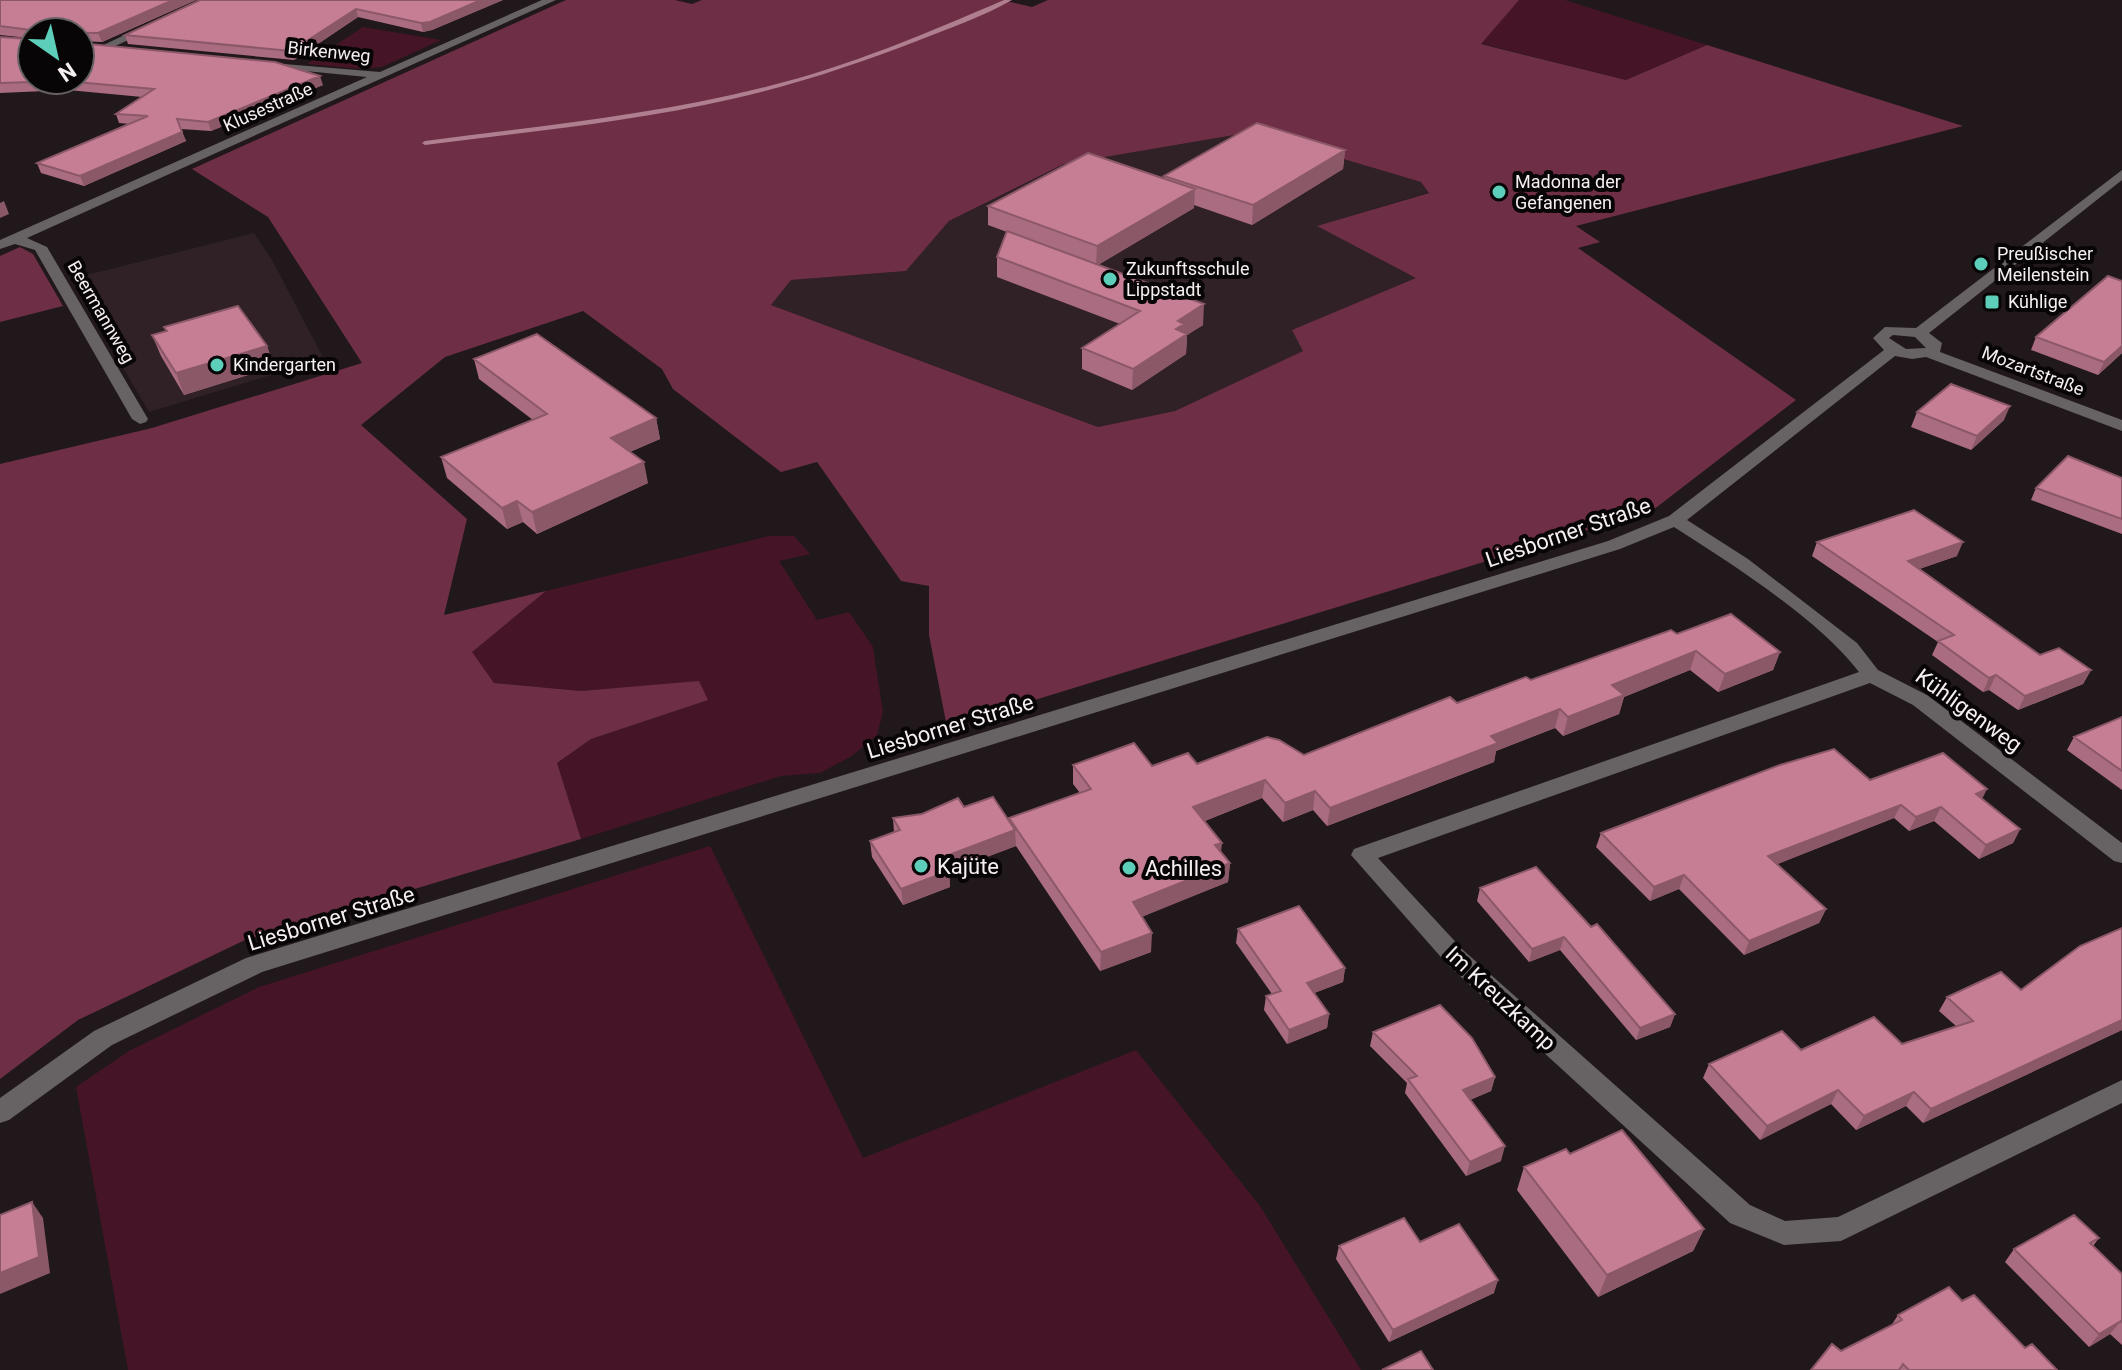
<svg xmlns="http://www.w3.org/2000/svg" width="2122" height="1370" font-family="Roboto,sans-serif">
  <rect width="100%" height="100%" fill="#21181b"/>
  <path fill="#302126" d="M1252,132l169,50 9,10 -112,34 99,52 -124,52 11,21 -129,60 -77,16 -327,-122 20,-25 115,-9 43,-50 116,-57z
    M254,233l18,27 52,99 -175,53 -78,-133z"/>
  <path fill="#451527" d="M1519,0h46l142,45 -81,35 -146,-37z
    M363,27l78,13 -59,27 -21,2 -54,-5z
    M769,536h25l16,18 -31,7 38,59 32,-8 24,35 10,65 -6,23 -25,21 -32,17 -39,3 -200,63 -24,-76 34,-24 116,-39 -8,-18 -118,9 -87,-8 -23,-31 75,-61z
    M710,846l153,312 273,-108 124,156 101,164h-1233l-52,-283 53,-36 130,-64z"/>
  <path fill="#6e2f46" fill-rule="evenodd" d="M566,0h109l17,4 10,-4h300l30,7 16,-7h471l-38,44 145,36 81,-35 256,81 -387,100 24,16 -22,6 218,152 -143,110 -706,217 -18,-92v-49l-28,-5 -84,-119 -36,10 -108,-83 -11,-20 -79,-58 -138,46 -84,68 106,94 -23,96 102,-24 -74,61 22,31 87,8 118,-10 9,19 -117,39 -34,24 24,76 -336,101 -167,80 -78,59v-615l152,-36 210,-65 -94,-146 -76,-48zM1252,132l169,50 8,11 -112,33 99,52 -124,52 11,21 -128,60 -77,16 -327,-122 20,-25 115,-9 43,-50 115,-57z
    M20,247l13,7 30,52 -63,16v-66z"/>
  <g fill="none" stroke-linecap="round" stroke-linejoin="round">
    <path fill="#af7e8f" fill-rule="evenodd" d="M1004,0h8c-27,16 -65,29 -95,41 -60,23 -122,44 -185,58 -101,23 -205,33 -307,46l-3,-2 3,-2c115,-15 231,-26 344,-55 81,-20 158,-53 235,-86z"/>
    <path fill="#676263" fill-rule="evenodd" d="M542,0h14l-529,238 20,9 101,172 -2,3 -6,2 -8,-5 -97,-169 -20,-6 -15,5v-9l367,-163 -103,-10 -4,-1v-4l120,10z
      M146,25l10,2 -49,23 -10,-2z
      M2122,170v10l-193,153 13,10 -2,9 182,68v11l-196,-74 -14,2 -17,-3 -208,164 61,39 109,84 21,27 49,25 195,148v20l-8,-2 -201,-156 -43,-22 -492,175 85,92 287,255 35,16 53,-4 284,-137v23l-281,138 -57,4 -54,-22 -283,-259 -96,-109 3,-6 505,-177c-40,-53 -129,-109 -185,-145l-54,22 -1358,423 -150,73 -103,75 -9,3v-25l94,-67 152,-73 1362,-417 61,-25 215,-166 -11,-12 12,-11 31,1zM1893,335l22,2 11,11 -20,1 -17,-11z"/>
  </g>
  <path fill="#aa6c80" d="M0,0h196l-94,42 -22,-1v-9h-48v48l291,5 -112,46 -30,-2 5,12 -102,45 -43,-13 -4,-10 93,-39 -11,-1 -3,-9 26,-17 -74,-7 -68,3v-56l29,1 -29,-3z
    M200,0h303l-71,30 -9,2 -65,-15 -64,43 -166,-16 -3,-9z
    M1345,150l-2,19 -91,56 -58,-20v3l-96,57 105,60 -16,10 -1,19 -54,36 -50,-21v-21l38,-24 -123,-47v-20l10,-25 -19,-7v-19l176,-28v-2z
    M164,327l103,19 7,21 -90,28 -23,-39 -9,-21 14,-4z
    M2036,337l86,16 -24,22 -67,-25z
    M474,359l182,59 4,21 -30,13 18,31 -111,51 -14,-12 -16,7 -60,-51 -6,-21 92,-37 -54,-41z
    M1917,412l87,8 -33,30 -60,-23z
    M2122,478v56l-91,-34 5,-12z
    M1817,542l140,14 -38,13 121,86 51,15 -8,14 -65,26 -29,-20 -6,2 -51,-37 6,-13 -126,-86z
    M1677,634l103,18 -7,18 -55,22 -28,-22 -66,27 -5,17 -56,22 -8,-8 -59,23 -2,11 -167,64 -14,-16 -30,12 -21,-24 -57,23 16,32 9,10 -2,19 -86,34 9,36 -51,19 -84,-125 -67,25 1,16 -47,18 -31,-48 -2,-16 24,-9 -1,-14 71,-11 45,15v-4l71,-25 -7,-9v-19l79,1 45,-2 107,-9 153,-52z
    M2122,717v73l-55,-40 7,-13z
    M1870,780l112,19 38,30 -7,14 -34,16 -45,-38 -25,10 -15,-13 -117,46 49,45 -7,14 -75,32 -65,-66 -29,12 -54,-54 5,-14z
    M1480,888l111,39 84,87 -5,13 -34,13 -76,-90 -31,12 -52,-61z
    M2122,928v102l-199,93 -17,-17 -50,24 -25,-26 -71,36 -57,-62 6,-14 92,-14 101,-6 54,-18 -17,-15 8,-14 74,-7z
    M1238,929l107,39 -2,14 -29,11 15,21 -2,14 -40,16 -23,-34 2,-14 6,-2 -36,-51z
    M1373,1032l122,45 -4,14 -21,9 31,61 -35,15 -61,-83 2,-10 -37,-37z
    M1570,1154l134,75 -11,22 -95,46 -81,-107 7,-23z
    M2099,1238l-6,8 29,28v71l-12,-11 -21,13 -84,-85 9,-13z
    M1420,1242l74,51 -105,49 -53,-83 3,-13z
    M1962,1301l95,69h-246l30,-19 50,-25 7,-11z"/>
  <path fill="#8b5868" d="M173,0h23l-94,42 -4,-9z
    M481,0h22l-71,30 -9,2 -2,-9z
    M356,9l2,8 -64,43 -3,-9z
    M320,76l3,9 -112,46 -3,-9z
    M182,132l4,9 -102,45 -4,-10z
    M1345,150l-2,19 -91,56 1,-20z
    M1195,189l-1,19 -98,58 1,-20z
    M4,201l5,13 -9,4v-15z
    M1204,304l-1,21 -16,10 -1,19 -54,36 1,-21 45,-48z
    M267,346l7,21 -90,28 -8,-22z
    M2122,346v7l-24,22 6,-13z
    M2010,406l-6,14 -33,30 6,-14z
    M656,418l4,21 -45,19 -4,-20z
    M644,462l4,21 -111,51 -5,-22z
    M517,501l6,21 -16,7 -5,-21z
    M1963,542l-6,14 -55,19 6,-14z
    M1696,651l-6,19 -66,27 -5,17 -56,22 5,-19 44,-32z
    M1780,652l-7,18 -55,22 7,-18z
    M2091,670l-8,14 -65,26 7,-14z
    M1996,675l-7,15 -6,2 6,-14z
    M1560,709l-5,19 -59,23 -2,11 -167,64 3,-18 161,-72z
    M1265,780l-3,18 -70,28 1,-19z
    M1987,789l-7,14 -4,-9z
    M1315,791l-2,19 -30,12 2,-19z
    M1901,805l-7,13 -131,52 5,-14z
    M1941,807l-7,14 -25,10 7,-14z
    M2020,829l-7,14 -34,16 7,-14z
    M1015,830l1,16 -74,28 -1,-16z
    M1222,843l-2,19 -5,-17z
    M1230,863l-2,19 -96,39 1,-19z
    M949,871l1,16 -47,18 -2,-16z
    M1684,875l-5,14 -29,12 4,-14z
    M1826,909l-7,14 -75,32 5,-14z
    M1152,933l-1,19 -51,19 1,-19z
    M1564,937l-4,13 -31,12 3,-13z
    M1345,968l-2,14 -39,15 3,-14z
    M1329,1014l-2,14 -40,16 2,-14z
    M1675,1014l-5,13 -34,13 4,-12z
    M2122,1020v10l-199,93 8,-14z
    M1495,1077l-4,14 -32,13 4,-14z
    M1838,1090l-7,14 -71,36 7,-14z
    M1914,1092l-8,14 -50,24 8,-14z
    M1505,1146l-4,15 -35,15 4,-14z
    M32,1202l11,16 7,55 -50,21v-21z
    M1704,1229l-11,22 -95,46 9,-22z
    M1498,1280l-4,13 -105,49 4,-12z
    M2121,1321l-11,13 -21,13 10,-13z"/>
  <path fill="#c67e95" stroke="#8b5868" stroke-width="2" d="M0,0h173l-75,33 -66,-1v48h48v-37l195,19 45,14 -112,46 -31,-3 5,13 -102,44 -43,-13 111,-47 -32,-2 38,-25 -89,-8 -65,2v-9h1h-1v-37l28,2 3,-9 -31,-4z
    M200,0h281l-51,22 -9,1 -65,-14 -65,42 -166,-16z
    M1257,123l88,27 -92,55 -89,-29z
    M1088,153l107,36 -98,57 -109,-40z
    M1007,231l197,73 -26,17 6,3 -8,5 11,5 -54,35 -51,-21 58,-37 -143,-54z
    M2108,276l14,5v65l-18,16 -68,-25z
    M238,306l29,40 -91,27 -24,-38 15,-4 -3,-4z
    M537,334l119,84 -45,20 33,24 -112,50 -15,-11 -15,7 -61,-51 106,-43 -73,-55z
    M1951,384l59,22 -33,30 -60,-24z
    M2068,456l54,22v41l-86,-31z
    M1914,510l49,32 -55,19 132,94 19,-7 32,22 -66,26 -29,-21 -7,3 -51,-37 16,-6 -137,-93z
    M1731,614l49,38 -55,22 -29,-23 -84,34 12,10 -56,22 -8,-8 -69,27 7,7 -168,65 -15,-17 -30,12 -20,-23 -72,27 29,36 -7,2 15,18 -97,39 19,31 -51,19 -92,-134 82,-29 -18,-24 61,-22 18,23 36,-13 9,11 70,-27 12,3 25,15 146,-58 7,6 69,-26 5,3 140,-50 6,4z
    M2122,717v54l-48,-34z
    M1834,749l36,31 73,-27 44,36 -11,5 44,35 -34,16 -45,-38 -25,10 -15,-12 -133,51 58,53 -77,32 -65,-66 -30,12 -53,-54 179,-68z
    M993,797l22,33 -74,28 8,13 -48,18 -31,-48 30,-11 -7,-12 29,-4 36,-16 6,9z
    M1536,867l55,60 6,-3 78,90 -35,14 -76,-91 -32,12 -52,-61z
    M1299,906l46,62 -38,15 22,31 -40,16 -23,-34 15,-5 -43,-62z
    M2122,928v92l-191,89 -17,-17 -50,24 -26,-26 -71,36 -58,-62 73,-33 19,19 73,-33 28,27 71,-23 -26,-24 54,-25 20,18 59,-44z
    M1440,1005l32,33 23,39 -32,13 42,56 -35,16 -62,-83 9,-3 -44,-44z
    M1622,1130l82,99 -97,46 -83,-108 42,-18 4,5z
    M32,1202l7,55 -39,16v-58z
    M2074,1215l25,23 -9,5 32,31v48l-1,-1 -22,13 -85,-85z
    M1404,1218l16,24 39,-18 39,56 -105,50 -54,-84z
    M1949,1287l13,14 12,-6 51,53 7,-4 25,26h-148l-6,-6 -4,6h-88l21,-26 9,7 61,-31 -4,-5z
    M1421,1351l12,19h-51z"/>
  <g fill="#5dceb9" stroke="#080506" stroke-width="3">
    <circle cx="1499" cy="192" r="8"/>
    <circle cx="1981" cy="264" r="8"/>
    <circle cx="1110" cy="279" r="8"/>
    <rect x="1984" y="294" width="16" height="16" rx="4"/>
    <circle cx="217" cy="365" r="8"/>
    <circle cx="921" cy="866" r="8"/>
    <circle cx="1129" cy="868" r="8"/>
  </g>
  <g text-anchor="middle" stroke-width="8" stroke-linejoin="round" paint-order="stroke">
    <g font-size="18" fill="#f6eff0" stroke="#080506">
      <text transform="translate(329 52) rotate(6)" y="6">Birkenweg</text>
      <text transform="translate(268 107) rotate(-24)" y="6">Klusestraße</text>
      <text transform="translate(101 312) rotate(60)" y="6">Beermannweg</text>
      <text transform="translate(2033 371) rotate(21)" y="6">Mozartstraße</text>
    </g>
    <g font-size="18" fill="#f6eff0" stroke="#080506" text-anchor="start">
      <text x="1515" y="188">Madonna der<tspan x="1515" dy="21">Gefangenen</tspan></text>
      <text x="1997" y="260">Preußischer<tspan x="1997" dy="21">Meilenstein</tspan></text>
      <text x="1126" y="275">Zukunftsschule<tspan x="1126" dy="21">Lippstadt</tspan></text>
      <text x="2008" y="308">Kühlige</text>
      <text x="233" y="371">Kindergarten</text>
    </g>
    <g font-size="22" fill="#f6eff0" stroke="#080506">
      <text transform="translate(1568 532) rotate(-19)" y="8">Liesborner Straße</text>
      <text transform="translate(1969 710) rotate(36)" y="8">Kühligenweg</text>
      <text transform="translate(950 726) rotate(-17)" y="8">Liesborner Straße</text>
      <text transform="translate(331 918) rotate(-17)" y="8">Liesborner Straße</text>
      <text transform="translate(1501 998) rotate(43)" y="8">Im Kreuzkamp</text>
    </g>
    <g font-size="22" fill="#f6eff0" stroke="#080506" text-anchor="start">
      <text x="937" y="874">Kajüte</text>
      <text x="1145" y="876">Achilles</text>
    </g>
  </g>
  <g transform="translate(56 56) rotate(146)"><circle r="38" fill="#080506" stroke="#676364" stroke-width="2"/>
  <path d="M0-6L14 30L0 20L-14 30Z" fill="#5dceb9"/>
  <text y="-12" font-size="22" font-weight="bold" text-anchor="middle" fill="#f6eff0">N</text>
  </g>
</svg>
